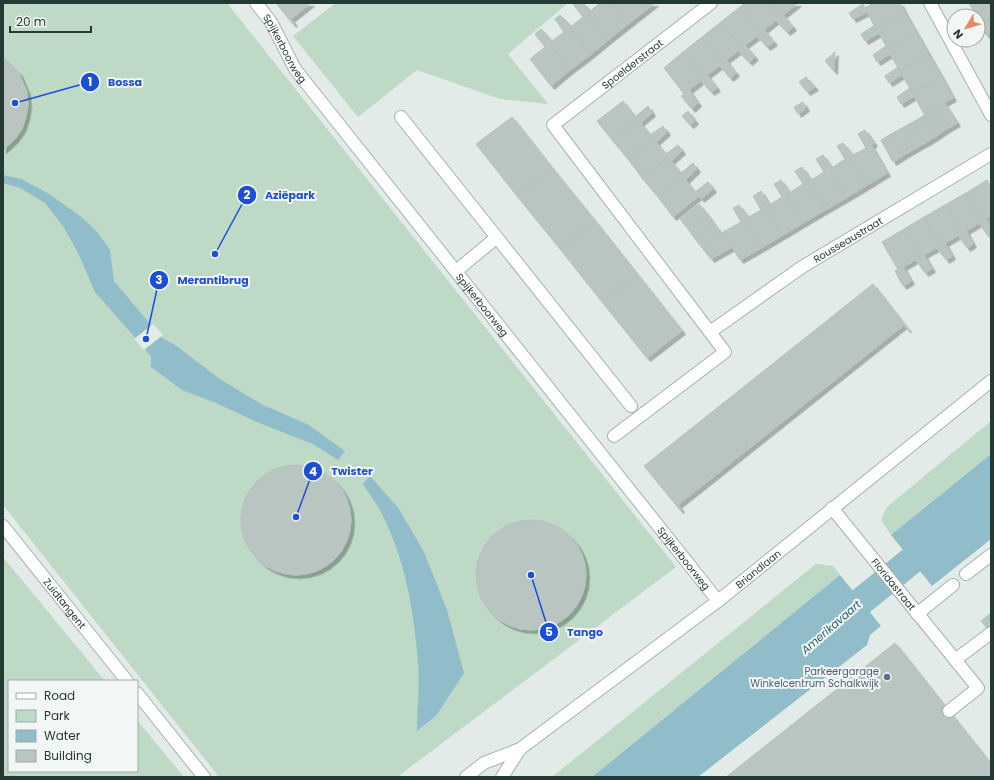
<svg xmlns="http://www.w3.org/2000/svg" width="994" height="780" font-family="Poppins,sans-serif">
  <defs>
    <filter id="shadow"><feDropShadow dx="3.5" dy="3.5" stdDeviation="0" flood-color="#0004"/></filter>
  </defs>
  <rect width="100%" height="100%" fill="#e2ebe7"/>
  <path fill="#bed9c6" d="M3,3h224l449,564 -279,210h-178l-216,-272z
    M336,3h232l-60,51 40,50 -48,-5 -83,-29 -59,47 -65,-81z
    M991,421v33l-100,81 -10,-15 6,-13z
    M3,557l102,124h-96v90h128v-51l47,57h-181z
    M816,564l17,2 7,9 -248,202h-40z"/>
  <path fill="#90bdc9" d="M3,175l18,4 30,16 33,24 13,13 13,18 4,31 48,57 13,7 45,34 41,25 48,21 36,26 -7,9 -25,-16 -54,-21 -43,-20 -34,-13 -31,-23v-10l-5,-7 -51,-58 -17,-39 -15,-27 -18,-23 -25,-15 -17,-5z
    M991,454v85l-59,47 -41,-51z
    M370,476l29,33 25,43 23,58 17,63 -28,43 -19,15c0,-22 3,-46 1,-68 -4,-52 -13,-106 -38,-153 -5,-9 -12,-17 -17,-26z
    M840,575l41,51 -11,9 -3,10 -169,132h-106z"/>
  <path fill="#e2ebe7" d="M153,324l10,11 -19,15 -10,-11z"/>
  <g fill="none" stroke-linecap="round" stroke-linejoin="round">
    <path stroke="#90bdc9" stroke-width="28" d="M832,625l159,-129"/>
  </g>
  <path fill="#b8c5c0" stroke="#b5c3be" filter="url(#shadow)" d="M276,3h35l-20,16 3,4 -1,1z
    M575,3h8l8,8 -3,2 20,27 -18,15 -21,-27 14,-11 -10,-13z
    M600,3h10l17,22 -19,15 -20,-27z
    M610,3h30l6,7 -19,15z
    M640,3h15l-9,7z
    M745,3h24l11,14 -16,13 10,12 -7,5 -10,-11 4,-3 -21,-26z
    M769,3h29l-15,12 10,12 -6,5 -11,-11 4,-4z
    M873,3h27l5,10 -29,16 -9,-17 -14,7 -4,-6 14,-9 2,4z
    M969,3h22v2l-16,9z
    M991,5v28l-5,2 -8,-15v-4h-2l-1,-2z
    M740,7l21,26 -16,12 10,12 -6,5 -11,-11 4,-3 -21,-26z
    M905,13l12,21 -29,16 -9,-17 -14,8 -4,-7 14,-9 1,4z
    M560,15l11,11 -2,2 21,27 -20,15 -21,-27 15,-11 -9,-13z
    M721,22l21,26 -16,12 10,13 -6,5 -10,-12 3,-3 -21,-26z
    M541,29l11,12 -3,2 21,27 -19,16 -21,-27 15,-12 -10,-13z
    M917,34l12,21 -29,16 -10,-17 -13,8 -4,-7 13,-9 2,4z
    M702,37l21,26 -16,12 10,13 -6,4 -10,-11 3,-3 -21,-26z
    M683,52l21,26 -15,12 9,13 -6,6 -11,-13 3,-2 -20,-26z
    M835,52l-1,19 -9,-10z
    M929,55l12,21 -29,16 -10,-17 -13,8 -4,-7 13,-9 2,4z
    M3,57l16,16 8,19 1,13 -2,12 -4,12 -7,10 -12,11z
    M941,76l12,22 -29,16 -10,-18 -13,8 -4,-7 13,-9 2,4z
    M806,77l9,10 -8,5 -8,-10z
    M623,101l12,16 13,-11 4,7 -12,10 -2,-3 -26,20 -15,-19z
    M803,102l3,6 -8,6 -4,-7z
    M944,103l13,20 -12,7 -12,-21z
    M933,109l12,21 -10,7 -12,-21z
    M688,111l7,10 -5,4 -8,-9z
    M923,116l12,21 -10,6 -12,-21z
    M512,117l40,51 -35,28 -41,-52z
    M638,120l12,15 13,-9 4,6 -11,10 -3,-3 -25,20 -16,-19z
    M913,122l12,21 -11,6 -12,-21z
    M902,128l12,21 -10,6 -13,-21z
    M865,130l9,13 -3,2 16,28 -21,13 -17,-29 17,-9 -8,-14z
    M891,134l13,21 -11,7 -12,-22z
    M653,139l13,15 12,-9 4,6 -11,10 -3,-3 -26,20 -14,-19z
    M843,143l10,12 -4,2 17,29 -20,12 -17,-28 16,-11 -8,-13z
    M823,155l9,13 -3,2 17,28 -21,12 -17,-28 16,-10 -8,-13z
    M668,158l13,15 12,-10 4,6 -11,11 -3,-3 -25,20 -16,-19z
    M802,167l9,13 -3,2 17,28 -22,13 -17,-28 17,-11 -8,-13z
    M552,168l43,53 -35,28 -43,-53z
    M683,177l12,15 13,-10 5,7 -12,10 -2,-3 -26,21 -15,-20z
    M781,180l9,13 -4,2 17,28 -20,12 -17,-28 16,-10 -8,-13z
    M987,180l4,7v29l-5,2 5,8v8l-3,2 -9,-13 3,-2 -16,-28z
    M761,191l8,14 -3,2 17,28 -22,13 -16,-29 16,-9 -8,-14z
    M966,193l16,28 -16,10 7,13 -6,4 -9,-13 4,-2 -17,-28z
    M699,204l8,10 -19,15 -8,-10z
    M739,205l9,12 -3,2 16,29 -21,12 -17,-28 18,-10 -8,-14z
    M945,205l17,28 -17,10 7,13 -6,4 -9,-12 4,-3 -17,-28z
    M707,214l7,10 -19,15 -7,-10z
    M924,217l17,28 -17,10 8,14 -7,4 -9,-13 4,-3 -16,-28z
    M595,221l42,53 -35,28 -42,-53z
    M714,224l8,10 -19,15 -8,-10z
    M904,229l16,28 -17,10 8,14 -8,5 -8,-15 3,-1 -16,-28z
    M723,232l9,15 -21,12 -8,-10z
    M637,274l45,57 -35,27 -45,-56z
    M873,284l35,45h-1l-3,-4 -226,180 3,4 -1,1 -36,-44z
    M241 520a55 55 0 1 1 110 0a55 55 0 1 1-110 0Z
    M476 575a55 55 0 1 1 110 0a55 55 0 1 1-110 0Z
    M991,613v20l-10,-12z
    M895,643l96,121v13h-265z"/>
  <g fill="none" stroke-linecap="round" stroke-linejoin="round">
    <defs>
      <g id="service">
        <path d="M401,117l230,289"/>
        <path d="M456,271l40,-33"/>
        <path id="s1" d="M3,526l124,155"/>
        <path d="M955,660l36,-27"/>
        <path d="M137,693l67,84"/>
      </g>
      <path id="pedestrian" d="M966,574l25,-19
        M917,614l36,-29"/>
      <g id="minor">
        <path id="s2" d="M256,3l15,19 24,47 423,532"/>
        <path d="M930,3l61,112"/>
        <path id="s3" d="M710,332l92,-65 189,-113"/>
        <path id="s4" d="M614,436l111,-84 -172,-227 158,-122"/>
        <path id="s5" d="M832,508l146,180 -29,23"/>
      </g>
      <g id="tertiary">
        <path id="s6" d="M466,777l18,-14 36,-14 198,-148 273,-220"/>
        <path d="M502,777l18,-28"/>
      </g>
    </defs>
    <use href="#service" stroke="#a5b2ae" stroke-width="14"/>
    <use href="#pedestrian" stroke="#a5b2ae" stroke-width="14"/>
    <use href="#minor" stroke="#a5b2ae" stroke-width="14"/>
    <use href="#tertiary" stroke="#a5b2ae" stroke-width="14"/>
    <use href="#service" stroke="#fff" stroke-width="12"/>
    <use href="#pedestrian" stroke="#fff" stroke-width="12"/>
    <use href="#minor" stroke="#fff" stroke-width="12"/>
    <use href="#tertiary" stroke="#fff" stroke-width="12"/>
  </g>
  <circle fill="#5c6f8a" stroke="#f2f7f5" stroke-width="1.5" cx="887" cy="677" r="4"/>
  <g text-anchor="middle" stroke-width="4" stroke-linejoin="round" paint-order="stroke">
    <g font-size="10" fill="#243935" stroke="#f2f7f5">
      <text dy="4" stroke="none"><textPath href="#s2" startOffset="54">Spijkerboorweg</textPath></text>
      <text dy="4" stroke="none"><textPath href="#s4" startOffset="524">Spoelderstraat</textPath></text>
      <text dy="4" stroke="none"><textPath href="#s3" startOffset="166">Rousseaustraat</textPath></text>
      <text dy="4" stroke="none"><textPath href="#s2" startOffset="378">Spijkerboorweg</textPath></text>
      <text dy="4" stroke="none"><textPath href="#s2" startOffset="702">Spijkerboorweg</textPath></text>
      <text dy="4" stroke="none"><textPath href="#s6" startOffset="360">Briandlaan</textPath></text>
      <text dy="4" stroke="none"><textPath href="#s5" startOffset="98">Floridastraat</textPath></text>
      <text dy="4" stroke="none"><textPath href="#s1" startOffset="99">Zuidtangent</textPath></text>
    </g>
    <g font-size="10" fill="#4e5e75" stroke="#f2f7f5" text-anchor="end">
      <text x="879" y="675">Parkeergarage<tspan x="879" dy="12">Winkelcentrum Schalkwijk</tspan></text>
    </g>
    <g font-size="11" font-style="italic" fill="#255e6e" stroke="#f2f7f5">
      <text transform="translate(831 627) rotate(-41)" y="4">Amerikavaart</text>
    </g>
  </g>
  <path fill="none" stroke="#1d4ed8" stroke-width="1.5" d="M15 103L90 82M215 254L247 195M146 339L159 280M296 517L313 471M531 575L549 632"/>
  <g fill="#1d4ed8" stroke="#f2f7f5" stroke-width="1.5">
    <circle cx="15" cy="103" r="4"/>
    <circle cx="215" cy="254" r="4"/>
    <circle cx="146" cy="339" r="4"/>
    <circle cx="296" cy="517" r="4"/>
    <circle cx="531" cy="575" r="4"/>
    <circle cx="90" cy="82" r="10"/>
    <circle cx="247" cy="195" r="10"/>
    <circle cx="159" cy="280" r="10"/>
    <circle cx="313" cy="471" r="10"/>
    <circle cx="549" cy="632" r="10"/>
  </g>
  <g font-size="12" text-anchor="middle" font-weight="bold" fill="#fff">
    <text x="90" y="86">1</text>
    <text x="247" y="199">2</text>
    <text x="159" y="284">3</text>
    <text x="313" y="476">4</text>
    <text x="549" y="636">5</text>
  </g>
  <g font-size="11" text-anchor="middle" font-weight="bold" fill="#1d4ed8" stroke="#f2f7f5" stroke-width="4" stroke-linejoin="round" paint-order="stroke">
    <text x="125" y="86">Bossa</text>
    <text x="290" y="199">Aziëpark</text>
    <text x="213" y="284">Merantibrug</text>
    <text x="352" y="475">Twister</text>
    <text x="585" y="636">Tango</text>
  </g>
  <rect width="994" height="780" fill="none" stroke="#243935" stroke-width="8"/>
  <rect x="8" y="680" width="130" height="92" fill="#f2f7f5" stroke="#a0aba8"/>
  <rect x="16" y="693" width="20" height="6" fill="#ffffff" stroke="#a0aba8"/>
  <text x="44" y="700" font-size="12" fill="#243935">Road</text>
  <rect x="16" y="710" width="20" height="12" fill="#bed9c6" stroke="#a0aba8"/>
  <text x="44" y="720" font-size="12" fill="#243935">Park</text>
  <rect x="16" y="730" width="20" height="12" fill="#90bdc9" stroke="#a0aba8"/>
  <text x="44" y="740" font-size="12" fill="#243935">Water</text>
  <rect x="16" y="750" width="20" height="12" fill="#b8c5c0" stroke="#a0aba8"/>
  <text x="44" y="760" font-size="12" fill="#243935">Building</text>
  <g transform="translate(966 28) rotate(232)"><circle r="19" fill="#f2f7f5" stroke="#a0aba8"/>
  <path d="M0-3L7 15L0 10L-7 15Z" fill="#e18d69"/>
  <text y="-6" font-size="11" font-weight="bold" text-anchor="middle" fill="#243935">N</text>
  </g>
  <path d="M10 26v6h81v-6" fill="none" stroke="#243935" stroke-width="2"/>
  <text x="16" y="26" font-size="12" fill="#243935" stroke="#f2f7f5" stroke-width="3" paint-order="stroke">20 m</text>
</svg>
